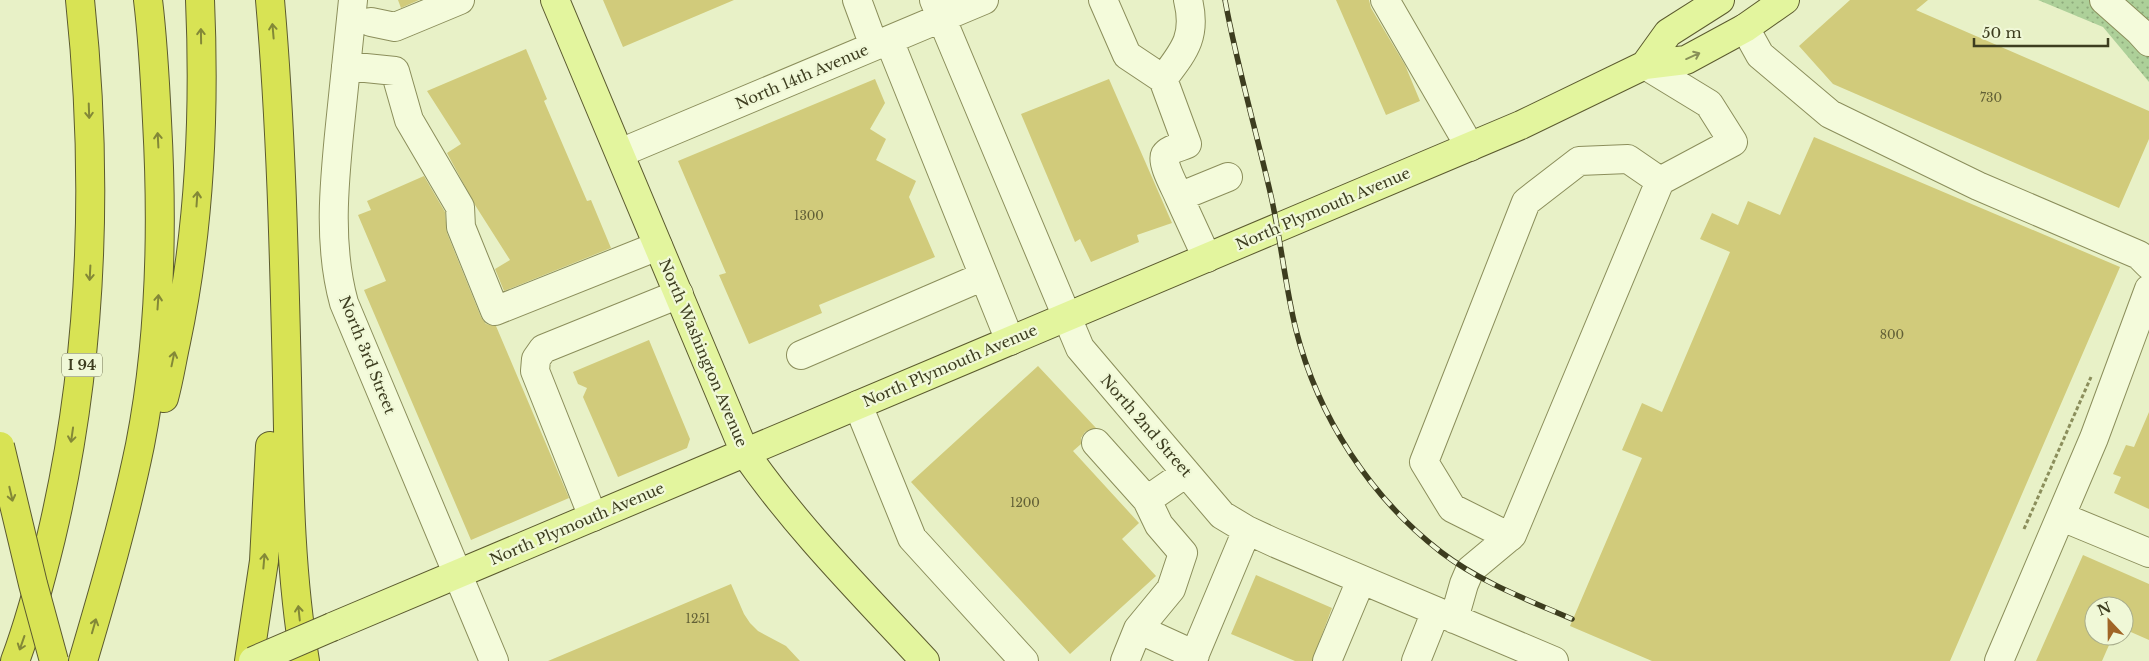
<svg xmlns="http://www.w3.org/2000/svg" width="2149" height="661" font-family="'Libre Baskerville',serif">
  <defs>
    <pattern id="grass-dots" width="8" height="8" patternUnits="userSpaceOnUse" patternTransform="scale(1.25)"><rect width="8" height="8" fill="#add099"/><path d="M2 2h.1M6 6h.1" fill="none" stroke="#8eaa7c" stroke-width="1.8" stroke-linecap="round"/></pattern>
  </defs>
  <rect width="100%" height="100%" fill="#e8f1c7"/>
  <path fill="url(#grass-dots)" d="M2038,0h111v82l-46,-55z"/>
  <path fill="#d1cb7b" d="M398,0h21l-18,8z
    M603,0h131l-111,47z
    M1336,0h33l2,8 34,57 15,36 -34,14z
    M1850,0h78l-12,10 233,101v28l-30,69 -286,-124 -34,-38z
    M526,49l21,50 -3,2 43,100 4,-1 20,48 -107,43 -9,-22 15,-9 -35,-55 -28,-52 14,-9 -34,-53z
    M875,79l10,24 -15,26 16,10 -10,21 40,21 -7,16 26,60 -116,48 3,8 -73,31 -30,-69 7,-2 -48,-112z
    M1109,79l63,144 -35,12 2,7 -48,20 -11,-23 -5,3 -54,-128z
    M1814,137l306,130 -170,394h-298l-82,-35 72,-168 -20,-8 20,-47 20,9 68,-160 -30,-13 12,-26 26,12 10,-24 32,14z
    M424,176l21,36 2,21 34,84 5,7 10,2 73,172 -98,42 -107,-250 22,-9 -28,-66 13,-5 -4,-9z
    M649,340l41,99 -3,9 -69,29 -35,-80 4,-9 -9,-4 -5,-12z
    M1038,366l58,62 -11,4 -4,6v6l-8,7 66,72 -17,16 34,37 -86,78 -159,-172z
    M2149,412v97l-35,-16 7,-16 -8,-3 13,-29 8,2z
    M2083,555l66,29v56l-25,-11v-23h-30v30h19l-11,25h-66z
    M1256,575l76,33 -20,53h-17l-64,-27z
    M731,584l13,30 6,9 8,8 28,15 14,15h-252z"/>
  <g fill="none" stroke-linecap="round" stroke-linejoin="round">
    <defs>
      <path id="minor" d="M353,0c-4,42 -9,83 -13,125 -6,59 -12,120 4,178l150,358
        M857,0l17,46
        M934,0l146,348 142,167 25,15 28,13 279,118
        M1103,0l24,55 36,24c21,-28 34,-42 25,-79
        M1385,0l85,147
        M2104,0l35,31 10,11
        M371,22l24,5 65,-27
        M1745,28l15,27 70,59 148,72 161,69 10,10
        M889,40l121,301
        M346,66l49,5 14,49 51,87 1,20 34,84 163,-65
        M1163,79l24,65c-6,3 -18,5 -22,11 -4,8 11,34 14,42
        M620,153l364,-153
        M1207,258l-28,-61 49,-20
        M801,355l183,-79
        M858,405l54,133 112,123
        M1096,443l51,57
        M593,517l-58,-146 1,-12 7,-10 136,-55
        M2062,517l87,36
        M1510,537l-58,-29 -28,-46 102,-260 53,-41 49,-2 32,22
        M1454,619l10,-35 6,-14 42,-35 148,-354 73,-39 -24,-38 -64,-39
        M1138,629l57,26
        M1125,661l13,-32 33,-40 12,-36 -24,-28 -12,-25 39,-27
        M1192,661l55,-131
        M1327,661l34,-81
        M1416,661l20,-50
        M1999,661l95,-223 55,-149"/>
      <path id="major" d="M555,0l190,453c52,75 118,141 180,208
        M1645,65l23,-32 52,-33
        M332,627l1189,-502 124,-60 41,-5 59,-32 40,-28"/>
      <path id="highway" d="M270,0c11,126 14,252 17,378 2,94 2,190 18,283
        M164,398c5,-18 8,-38 12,-56 24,-113 29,-227 24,-342
        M15,661c15,-40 26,-82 36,-123 42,-177 48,-358 29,-538
        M83,661c21,-71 42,-143 57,-216 21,-107 23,-216 17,-324 -2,-41 -4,-81 -9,-121
        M249,661l15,-100 6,-115"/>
    </defs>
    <use href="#minor" stroke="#8b8e5b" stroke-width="30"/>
    <use href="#major" stroke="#5c5b2f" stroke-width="30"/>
    <use href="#highway" stroke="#5c5b2f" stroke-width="30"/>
    <path stroke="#8b8e5b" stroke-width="3" stroke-dasharray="4 2.5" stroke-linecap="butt" d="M2024,529l67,-152"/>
    <use href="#minor" stroke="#f4fbdb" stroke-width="28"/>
    <use href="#major" stroke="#e3f59e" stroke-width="28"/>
    <use href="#highway" stroke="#d8e354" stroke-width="28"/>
    <defs>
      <path id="rail" d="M1225,0c12,66 31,130 46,196 10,44 14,90 25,134 22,87 74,167 145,222 39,30 87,48 131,67"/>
    </defs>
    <use href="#rail" stroke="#3d3d1f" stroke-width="5.5"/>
    <use href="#rail" stroke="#f0f8d7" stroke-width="4" stroke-dasharray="11" stroke-linecap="butt"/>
    <defs>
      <path id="major-bridge" d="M253,661l79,-34"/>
      <path id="highway-bridge" d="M0,446l33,138 21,77"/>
    </defs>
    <use href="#major-bridge" stroke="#5c5b2f" stroke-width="30" stroke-linecap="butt"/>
    <use href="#highway-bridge" stroke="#5c5b2f" stroke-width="30" stroke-linecap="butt"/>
    <use href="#major-bridge" stroke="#e3f59e" stroke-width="28"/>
    <use href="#highway-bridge" stroke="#d8e354" stroke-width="28"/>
  </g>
  <defs><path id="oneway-shaft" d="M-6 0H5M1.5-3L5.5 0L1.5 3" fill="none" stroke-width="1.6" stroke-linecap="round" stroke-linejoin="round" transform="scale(1.25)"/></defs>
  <g stroke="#838837">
    <use href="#oneway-shaft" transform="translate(273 31) rotate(-95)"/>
    <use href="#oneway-shaft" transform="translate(201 36) rotate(-91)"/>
    <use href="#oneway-shaft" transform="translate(89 111) rotate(88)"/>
    <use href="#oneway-shaft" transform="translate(158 140) rotate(-93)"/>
    <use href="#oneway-shaft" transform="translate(197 199) rotate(-86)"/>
    <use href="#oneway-shaft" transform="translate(90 273) rotate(93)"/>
    <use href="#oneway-shaft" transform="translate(158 302) rotate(-86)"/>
    <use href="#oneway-shaft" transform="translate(173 359) rotate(-78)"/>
    <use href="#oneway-shaft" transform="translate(72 435) rotate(98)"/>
    <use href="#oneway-shaft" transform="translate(11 494) rotate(77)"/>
    <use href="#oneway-shaft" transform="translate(264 561) rotate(-85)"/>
    <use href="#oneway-shaft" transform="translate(299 613) rotate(-96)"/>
    <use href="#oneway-shaft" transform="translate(94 626) rotate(-74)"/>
    <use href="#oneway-shaft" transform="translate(22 643) rotate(109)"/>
  </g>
  <use stroke="#889058" href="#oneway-shaft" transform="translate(1693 56) rotate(-24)"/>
  <g text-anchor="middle" stroke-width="4.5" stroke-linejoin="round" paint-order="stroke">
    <g font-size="12" fill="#626036">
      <text x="1991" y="102">730</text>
      <text x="809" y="220">1300</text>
      <text x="1892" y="339">800</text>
      <text x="1025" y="507">1200</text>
      <text x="698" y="623">1251</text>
    </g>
    <rect fill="#f0f8d7" stroke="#737556" stroke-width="1" x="62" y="353.5" width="40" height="23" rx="4"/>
    <g font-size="14" font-weight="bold" fill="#3d3d1f">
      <text x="82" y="370">I 94</text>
    </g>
    <g font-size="15" fill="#3d3d1f" stroke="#f0f8d7">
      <text transform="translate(802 77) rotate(-23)" y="5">North 14th Avenue</text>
      <text transform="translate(1323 209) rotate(-23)" y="5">North Plymouth Avenue</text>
      <text transform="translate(703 353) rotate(67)" y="5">North Washington Avenue</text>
      <text transform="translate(367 355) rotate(68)" y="5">North 3rd Street</text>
      <text transform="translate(950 366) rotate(-23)" y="5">North Plymouth Avenue</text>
      <text transform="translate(1146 426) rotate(49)" y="5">North 2nd Street</text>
      <text transform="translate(577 524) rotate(-23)" y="5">North Plymouth Avenue</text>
    </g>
  </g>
  <g transform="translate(2109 621) rotate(338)"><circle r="24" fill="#f0f8d7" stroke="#a8ad8d"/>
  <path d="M0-4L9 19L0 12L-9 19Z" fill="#a06527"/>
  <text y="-8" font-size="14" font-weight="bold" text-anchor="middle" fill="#3d3d1f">N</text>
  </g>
  <path d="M1974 38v8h134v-8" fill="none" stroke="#3d3d1f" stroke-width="2.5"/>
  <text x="1982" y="38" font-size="15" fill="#3d3d1f" stroke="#f0f8d7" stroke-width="4" paint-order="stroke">50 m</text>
</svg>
